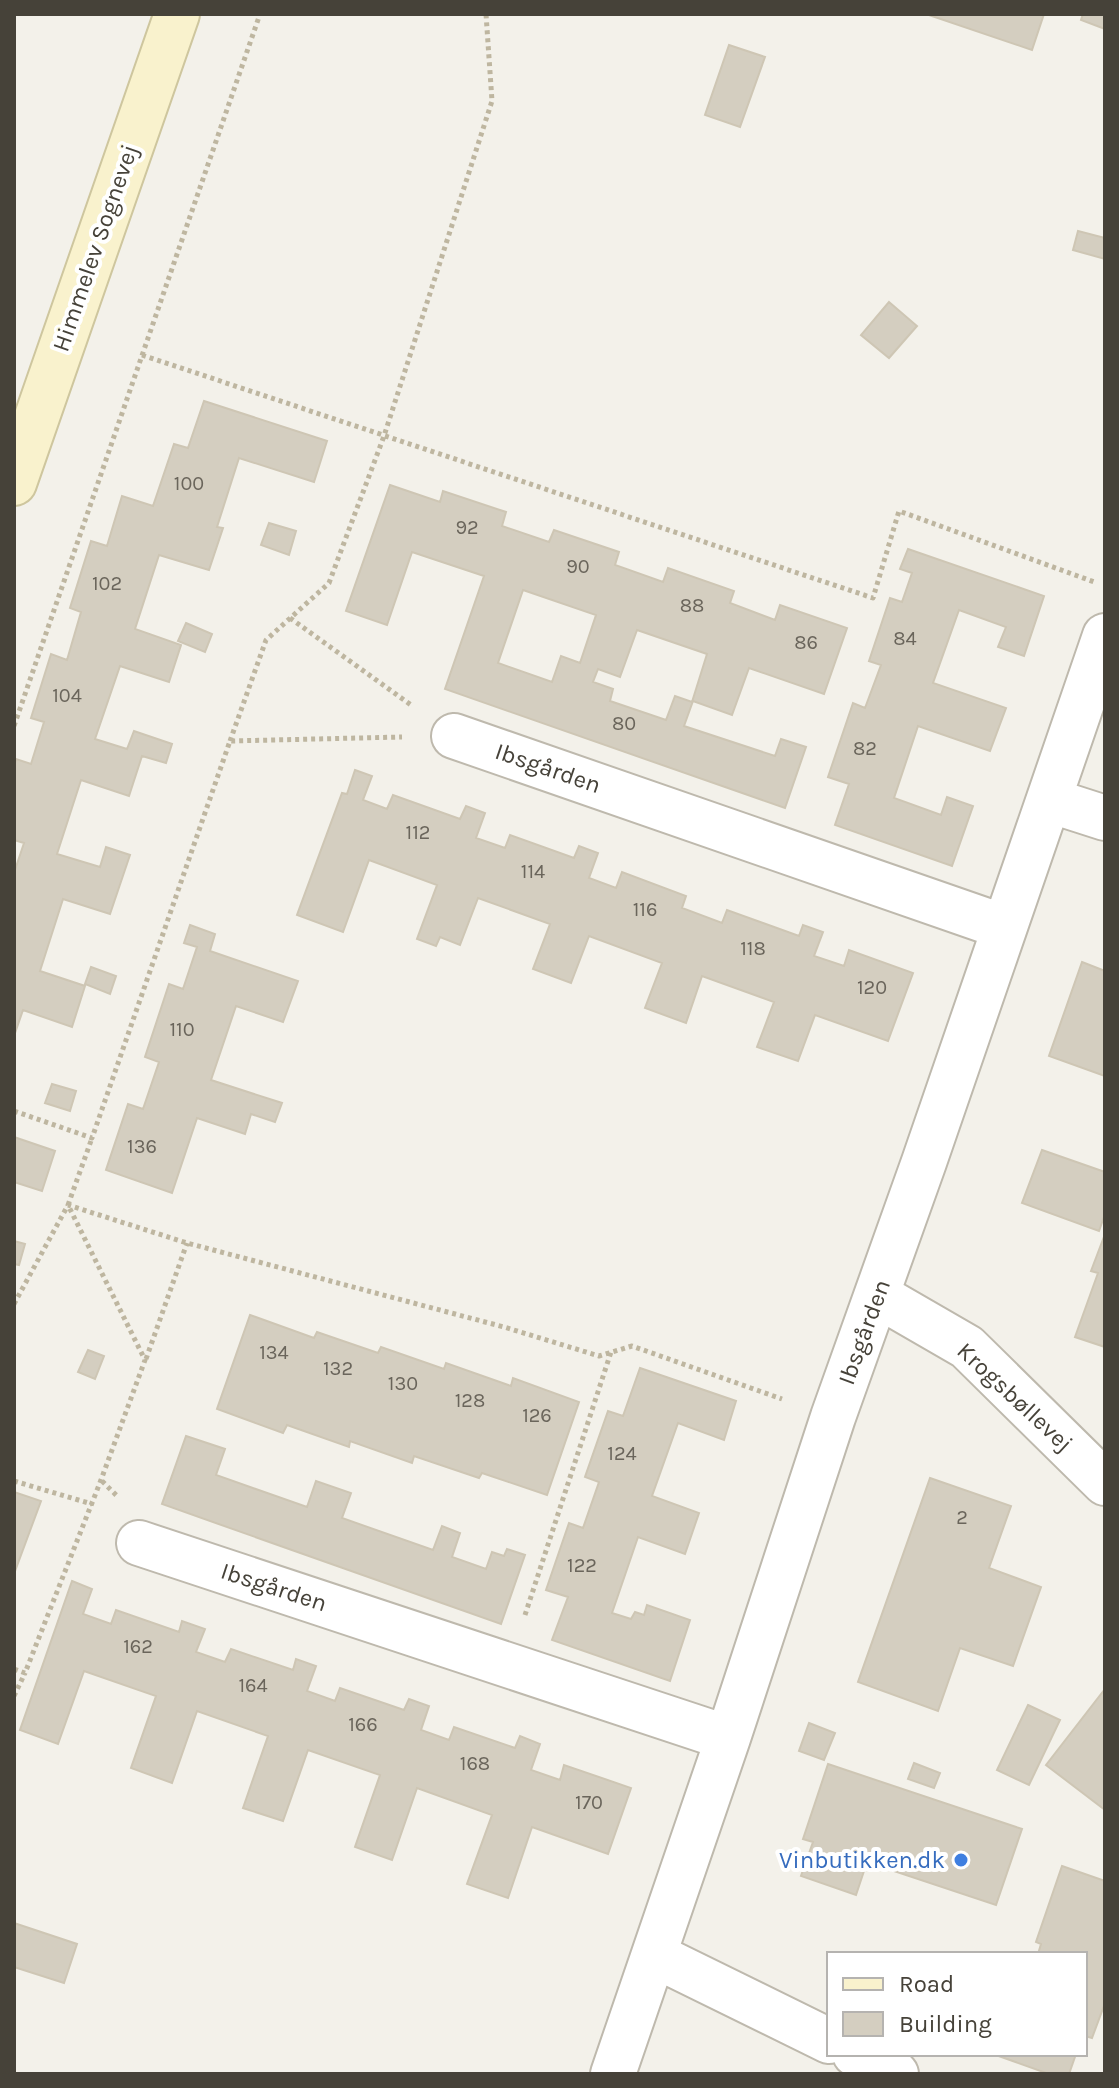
<svg xmlns="http://www.w3.org/2000/svg" width="1119" height="2088" font-family="Karla,sans-serif">
  <rect width="100%" height="100%" fill="#f3f1ea"/>
  <path fill="#d4cec0" stroke="#cec6b4" stroke-width="2" fill-rule="evenodd" d="M926,14h118l-12,36z
    M1083,14h22v15l-24,-9z
    M729,45l36,12 -25,70 -35,-12z
    M1078,231l27,7v21l-32,-9z
    M889,302l28,24 -28,32 -28,-23z
    M204,401l123,40 -13,41 -75,-24 -22,69 6,1 -14,42 -50,-15 -24,74 46,16 -12,37 -49,-16 -25,73 32,10 7,-18 38,13 -6,19 -24,-7 -13,40 -48,-16 -24,74 43,13 6,-20 24,8 -20,59 -47,-15 -23,72 45,15 -13,41 -49,-17 -9,26v-163l10,-30 -10,-3v-73l2,-8 15,5 13,-42 -13,-4 20,-64 16,6 14,-48 -11,-4 21,-67 16,5 15,-50 31,10 21,-62 14,4z
    M390,485l50,17 3,-11 63,21 -4,14 47,16 5,-12 65,22 -4,13 48,17 5,-14 66,23 -4,12 45,17 5,-15 67,23 -23,66 -75,-26 -17,47 -39,-14 -9,25 91,30 6,-17 25,8 -21,61 -340,-119 39,-113 -72,-24 -25,73 -41,-14zM523,590l73,25 -16,48 -19,-7 -9,26 -54,-19zM637,630l70,24 -15,48 -17,-6 -9,24 -56,-19 3,-12 -20,-7 5,-13 22,8z
    M269,523l27,8 -7,24 -28,-10z
    M908,549l136,47 -20,60 -26,-9 8,-20 -47,-17 -26,73 73,25 -16,43 -72,-25 -24,72 47,17 6,-18 26,9 -21,60 -117,-41 14,-41 -21,-7 25,-74 12,5 16,-43 -12,-4 21,-63 12,4 10,-29 -12,-4z
    M186,623l26,11 -7,18 -27,-11z
    M355,770l17,6 -9,24 24,9 6,-14 67,24 6,-13 19,7 -9,25 29,10 5,-13 64,23 5,-12 19,7 -9,25 27,10 6,-16 64,24 -4,12 40,15 5,-13 72,26 4,-11 20,7 -9,24 30,10 5,-16 64,23 -25,68 -73,-26 -17,46 -41,-14 17,-45 -72,-26 -16,47 -41,-15 17,-45 -73,-27 -18,47 -38,-14 17,-45 -72,-26 -18,47 -20,-8 -4,9 -19,-7 20,-54 -68,-25 -26,72 -46,-17 45,-122 5,1z
    M190,925l25,9 -5,17 88,30 -15,41 -47,-16 -25,74 71,23 -7,19 -24,-8 -6,20 -48,-16 -25,75 -66,-23 22,-66 15,5 16,-47 -14,-5 24,-73 14,5 14,-42 -13,-4z
    M1082,962l23,9v105l-56,-20z
    M91,967l25,9 -6,18 -25,-10z
    M52,1084l24,7 -6,20 -25,-8z
    M14,1137l41,14 -13,40 -28,-9z
    M1042,1150l63,22v42l-6,17 -77,-28z
    M1105,1234v113l-30,-10 23,-64 -7,-2z
    M14,1241l11,3 -6,21 -5,-1z
    M250,1315l64,23 3,-6 61,21 3,-6 63,22 2,-6 65,23 2,-8 66,24 -32,93 -65,-22 -3,5 -65,-22 -2,7 -62,-22 -1,6 -62,-22 -4,8 -66,-24z
    M88,1350l16,6 -9,23 -17,-7z
    M640,1368l96,33 -12,39 -46,-17 -26,73 47,17 -14,41 -47,-17 -26,76 19,6 4,-7 9,3 3,-10 43,15 -20,61 -118,-41 16,-43 -22,-7 23,-67 14,5 16,-46 -14,-5 23,-66 15,5z
    M186,1436l39,13 -9,26 91,32 9,-26 35,12 -9,25 91,32 9,-24 18,7 -8,24 34,12 6,-17 12,4 3,-7 18,6 -24,69 -339,-120z
    M930,1478l81,28 -22,62 52,19 -28,79 -53,-18 -22,63 -80,-29z
    M14,1492l27,9 -27,73z
    M72,1581l20,8 -9,25 28,10 5,-14 63,22 3,-11 23,8 -9,23 29,10 6,-13 62,21 3,-11 20,7 -9,25 28,10 5,-13 64,22 5,-11 20,7 -8,24 28,10 5,-13 61,21 5,-12 20,8 -9,26 29,10 4,-15 67,23 -23,66 -76,-27 -24,71 -41,-14 25,-69 -75,-27 -25,72 -37,-13 25,-72 -72,-25 -25,71 -40,-13 25,-72 -71,-25 -25,72 -41,-15 25,-72 -72,-25 -26,73 -38,-14z
    M1105,1689v121l-59,-45z
    M1028,1705l32,15 -31,65 -32,-15z
    M809,1723l26,10 -11,27 -25,-9z
    M914,1763l26,10 -6,15 -26,-9z
    M828,1764l194,65 -26,76 -129,-43 -11,33 -55,-19 12,-34 -10,-3z
    M1062,1866l43,15v122l-13,35 -7,-2v-82h-47l3,-10 -5,-2z
    M14,1923l63,21 -13,39 -50,-16z
    M993,2054h83l-7,20h-20z"/>
  <g fill="none" stroke-linecap="round" stroke-linejoin="round">
    <defs>
      <path id="street" d="M454,736l550,191
        M1049,800l56,18
        M877,1295l90,52 138,136
        M139,1543l589,195
        M654,1955l175,86
        M855,2054l41,20
        M613,2074l115,-336 105,-321 91,-255 181,-526"/>
      <path id="secondary" d="M14,483l163,-469"/>
    </defs>
    <use href="#street" stroke="#beb9ad" stroke-width="48"/>
    <use href="#secondary" stroke="#cec69e" stroke-width="48"/>
    <path stroke="#beb6a0" stroke-width="5" stroke-dasharray="4 4" stroke-linecap="butt" d="M142,355l731,243 26,-87 198,72
      M290,618l121,87
      M14,726l246,-712
      M230,741l36,-101 63,-57 55,-147 108,-335 -6,-87
      M14,1111l78,27 138,-397 172,-4
      M14,1304l54,-99 119,38 317,84 95,29 33,-10 150,53
      M146,1359l41,-116
      M14,1481l78,23
      M102,1481l15,15
      M525,1615l86,-263
      M14,1669l11,4 76,-193 44,-120 -77,-155 24,-67
      M14,1696l11,-23"/>
    <use href="#street" stroke="#fff" stroke-width="44"/>
    <use href="#secondary" stroke="#f9f2cd" stroke-width="44"/>
  </g>
  <circle fill="#3f7fe0" stroke="#fff" stroke-width="3" cx="961" cy="1860" r="8"/>
  <g text-anchor="middle" stroke-width="8" stroke-linejoin="round" paint-order="stroke">
    <g font-size="20" fill="#6a655b">
      <text x="189" y="490">100</text>
      <text x="467" y="534">92</text>
      <text x="578" y="573">90</text>
      <text x="107" y="590">102</text>
      <text x="692" y="612">88</text>
      <text x="905" y="645">84</text>
      <text x="806" y="649">86</text>
      <text x="67" y="702">104</text>
      <text x="624" y="730">80</text>
      <text x="865" y="755">82</text>
      <text x="418" y="839">112</text>
      <text x="533" y="878">114</text>
      <text x="645" y="916">116</text>
      <text x="753" y="955">118</text>
      <text x="872" y="994">120</text>
      <text x="182" y="1036">110</text>
      <text x="142" y="1153">136</text>
      <text x="274" y="1359">134</text>
      <text x="338" y="1375">132</text>
      <text x="403" y="1390">130</text>
      <text x="470" y="1407">128</text>
      <text x="537" y="1422">126</text>
      <text x="622" y="1460">124</text>
      <text x="962" y="1524">2</text>
      <text x="582" y="1572">122</text>
      <text x="138" y="1653">162</text>
      <text x="253" y="1692">164</text>
      <text x="363" y="1731">166</text>
      <text x="475" y="1770">168</text>
      <text x="589" y="1809">170</text>
    </g>
    <g font-size="24" fill="#464239" stroke="#fff">
      <text transform="translate(95 248) rotate(-71)" y="8">Himmelev Sognevej</text>
      <text transform="translate(548 768) rotate(19)" y="8">Ibsgården</text>
      <text transform="translate(864 1332) rotate(-70)" y="8">Ibsgården</text>
      <text transform="translate(1015 1397) rotate(43)" y="8">Krogsbøllevej</text>
      <text transform="translate(274 1587) rotate(18)" y="8">Ibsgården</text>
    </g>
    <g font-size="24" fill="#366cbe" stroke="#fff" text-anchor="end">
      <text x="945" y="1868">Vinbutikken.dk</text>
    </g>
  </g>
  <rect width="1119" height="2088" fill="none" stroke="#464239" stroke-width="32"/>
  <rect x="827" y="1952" width="260" height="104" fill="#ffffff" stroke="#b5b3b0" stroke-width="2"/>
  <rect x="843" y="1978" width="40" height="12" fill="#f9f2cd" stroke="#b5b3b0" stroke-width="2"/>
  <text x="899" y="1992" font-size="24" fill="#464239">Road</text>
  <rect x="843" y="2012" width="40" height="24" fill="#d4cec0" stroke="#b5b3b0" stroke-width="2"/>
  <text x="899" y="2032" font-size="24" fill="#464239">Building</text>
</svg>
